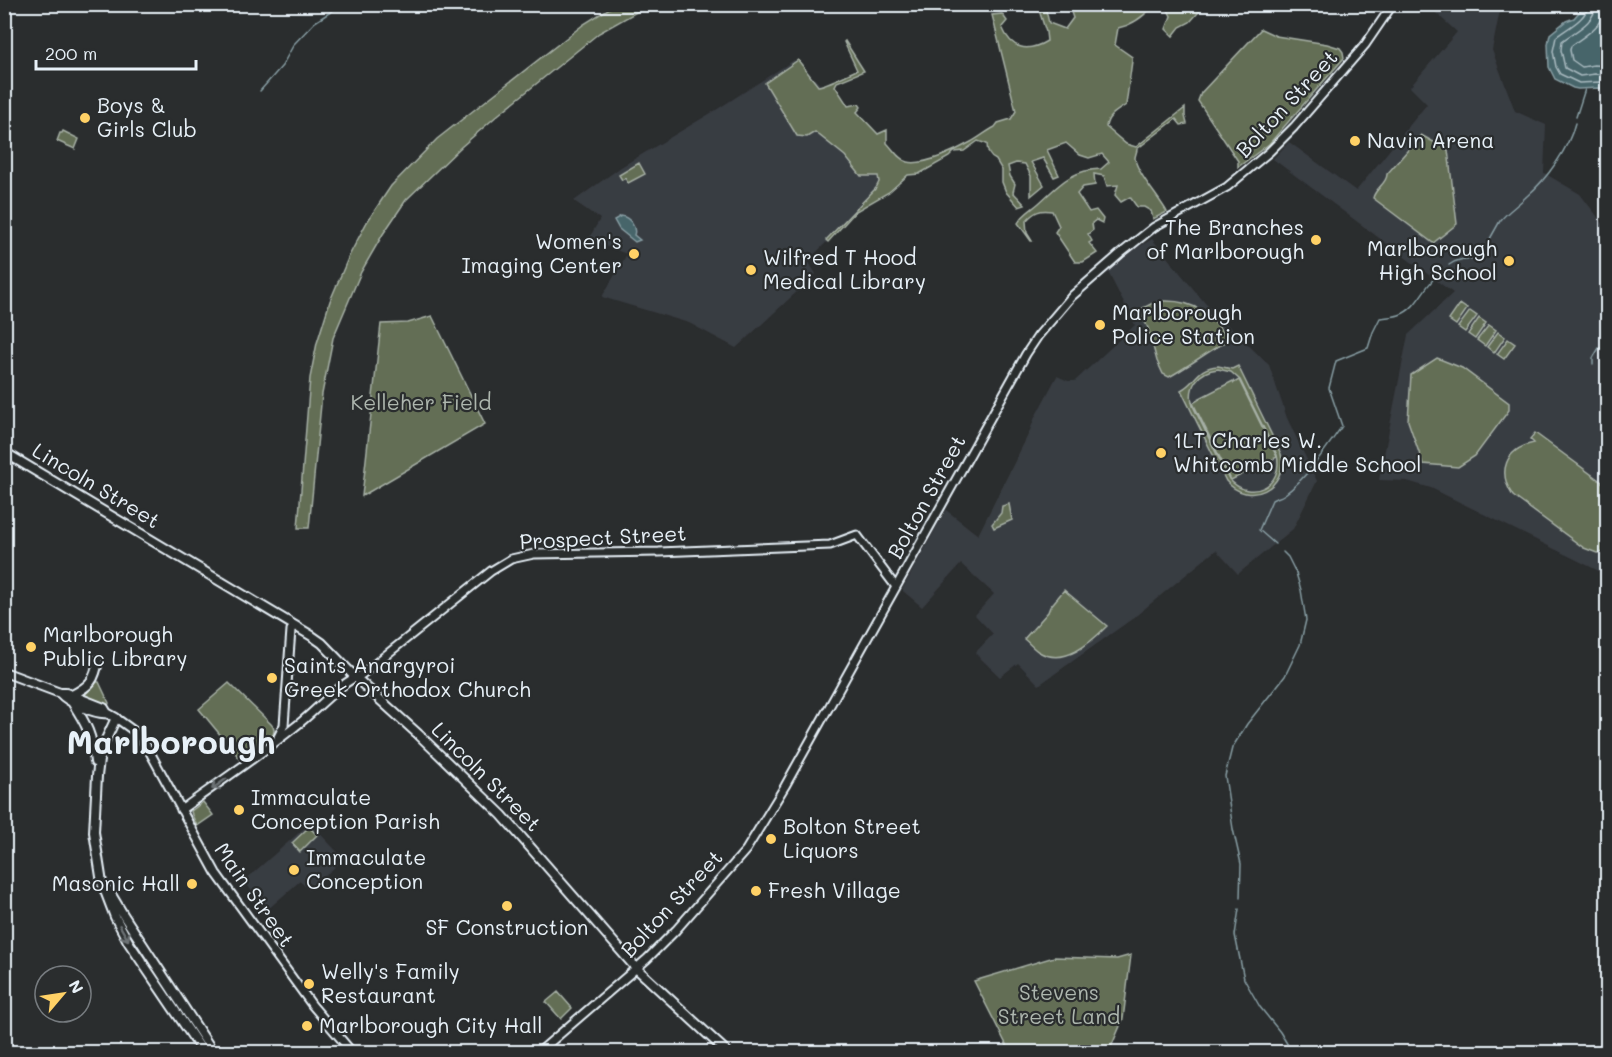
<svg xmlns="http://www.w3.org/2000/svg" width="1612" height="1057" font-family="Mali,sans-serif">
  <rect width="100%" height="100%" fill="#2a2d2e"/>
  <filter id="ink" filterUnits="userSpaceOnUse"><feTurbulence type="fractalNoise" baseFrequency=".0167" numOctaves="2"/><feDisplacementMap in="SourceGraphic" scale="12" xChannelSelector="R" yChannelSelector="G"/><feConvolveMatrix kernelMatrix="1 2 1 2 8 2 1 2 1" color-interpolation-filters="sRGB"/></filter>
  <g filter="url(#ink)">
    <path fill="#393c42" d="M1427,5h74l-9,45 23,61 31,14 -2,48 36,21 27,35v346l-176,-87 -24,-7 -28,-1 29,-145 45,-42 -180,-134 16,-17 67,49 71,-87 -17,-17 47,-55z
      M794,60l120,112 -53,32 -15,18 -38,39 8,13 -80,74 -47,-25 -87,-26 25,-43 -39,-14 12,-21 -26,-18 47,-34 95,-57z
      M1152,239l53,64 64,62 18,53 30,63 -24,48 -55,45 -22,-24 -84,69 -93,66 -21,-22 -18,14 -25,-24 18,-19 -18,-19 19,-21 -33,-30 -39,43 -19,-16v-3l43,-78 32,25 51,-102 6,-16 22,-41 11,5h7l60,-56 -27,-53 26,-22z
      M310,823l34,36 -35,31 -9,-9 -33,29 -23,-29z"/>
    <path fill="#646e54" stroke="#a6b0a6" stroke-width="1.5" fill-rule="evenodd" d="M616,4l33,1 -50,28 -100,81 -38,33 -55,53 -23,34 -22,38 -28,66 -11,56 -13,134h-11l12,-150 7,-35 13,-42 19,-45 18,-34 24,-36 46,-47 147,-115z
      M1074,4l131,1 -15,17 -10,5 -7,9 -7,-7 5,-13 -5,-10h-13c-10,11 -20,19 -35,22l-3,17 17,12v4l-6,44c-9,6 -19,11 -20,22l20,17 10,3 49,-39v8l2,8 -6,1 -5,-6 -39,30c0,3 -2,6 -2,9 0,12 25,41 32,54l-14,7 -2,-8 -7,-4h-7l-7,-10 -9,5 -6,-7 3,-10 -11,1 -3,-10 -10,-2 1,11 -12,2 -6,7 12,18 7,-2 7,9 -1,4 -6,-3 -4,3 1,7 -5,4 4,7 -3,2 8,10 -14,9h-8l-20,-30 4,-6 -7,-15c-12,-2 -18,1 -26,10l1,12 5,8h-1l-13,-18c5,-9 13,-13 21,-20 21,-19 32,-33 62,-34l8,-7 -7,-8 -13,4 -9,-3 -14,-12 -19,7 12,25 -5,2 -11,-19 -12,4 13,23 -13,11v-20l-6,-12 -9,-1 -8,3 2,10 5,8 -2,8 12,13 -6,2 -13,-15 -4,-10v-12l-6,-10c-7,-3 -9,-8 -9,-16l-9,-3 -14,10 -10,1 -5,5 -30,17 -11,1 -19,17 -33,19 -28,31 -2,-2 50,-52 3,-6 -1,-6h-17l-16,-20 -30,-24 -8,5 -10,-1 -32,-53 33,-23 20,26c9,-1 29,-12 39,-16l-13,-28 1,-1 19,30 -27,11 -2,4 13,20 11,-2 2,3 -4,5 21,22 9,-4v13c6,6 12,17 21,19 16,4 49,-12 63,-20 9,-5 16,-11 24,-15l3,-4 13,-4 5,-8 -24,-96 10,-1 5,7 -5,6c9,22 25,26 45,14l-1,-9 -7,-22h7l3,13 16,6 8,-11 -4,-12z
      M1261,29l15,7 51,8 13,4 3,4 1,6 -75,86 -31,23v-6l-40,-60 3,-8z
      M63,131l16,8 -4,10 -18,-8 3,-8h2z
      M1421,135l27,15 9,74 -24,19 -60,-45c2,-10 14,-14 14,-24z
      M639,163l6,11 -17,9 -3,-5 -3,2 -3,-5z
      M1164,301c29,-1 52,14 63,40 -20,11 -38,25 -58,36l-6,-3 -6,-13 -9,-33 -9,-18 12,-6z
      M1460,304l7,5 -11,16 -7,-5z
      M1470,311l7,5 -12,16 -7,-5z
      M432,316l53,108 -123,72 19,-172 27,-1z
      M1479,318l7,5 -11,16 -7,-5z
      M1489,325l7,5 -11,16 -8,-6z
      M1498,332l7,5 -11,16 -7,-6z
      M1508,339l7,5 -11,15 -7,-5z
      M1437,358l25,10 47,35v7l-34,46 -17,11 -35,-3 -15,-43 3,-46z
      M1218,366l14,3 6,-3 43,88c7,34 -32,54 -55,27l-45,-91c16,-8 14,-22 37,-24zM1218,369l13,3 9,8 37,75c7,31 -27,48 -48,24l-36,-73c-6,-19 5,-35 25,-37z
      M1239,380l38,77 -46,23 -38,-77 5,-3v-1l35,-18 1,2z
      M1535,433l72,53v66l-10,1 -13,-5 -71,-52c-16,-24 -8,-47 21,-53l-4,-4z
      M1009,504l3,16 -18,8 -2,-4 9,-11 1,-7z
      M1064,590l43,36c-17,17 -42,41 -68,26 -5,-3 -10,-9 -15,-13l24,-27 2,-5z
      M96,682h3l10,21 -1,3 -22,-9 -1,-2z
      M229,683l42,41c4,4 4,9 0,14l-30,22 -42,-51z
      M203,802l10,13 -16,11 -5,-11 -1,-4z
      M309,827l8,8 -17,17 -8,-9z
      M1131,955l-8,64 -14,33h-99l-36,-71 80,-24 63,2z
      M558,992l14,16 -11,11 -15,-17z"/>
    <path fill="#47656a" stroke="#879da3" stroke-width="1.5" d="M1585,5h22v87l-7,-4 -22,1 -5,-1 -18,-9 -6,-12 -1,-23 2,-10 16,-13 8,-3z
      M621,216c8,1 16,11 13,19l6,5 -5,2 -16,-13 -5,-9z"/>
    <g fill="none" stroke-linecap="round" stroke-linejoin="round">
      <path stroke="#a8b9bf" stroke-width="1.5" d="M1589,4c-3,16 -22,24 -33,33l-3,14 3,16 4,7 19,9 21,-1 8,2
        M1596,4c-1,19 -21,27 -34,37l-1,9 4,18 15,8 15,-2 13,2
        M1605,4c-1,23 -19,30 -34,42l-1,4 2,10 10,7 12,-2 14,1"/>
      <path stroke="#879da3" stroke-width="1.5" d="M260,91l22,-25 12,-22 21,-22 28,-18
        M1576,117l9,-28
        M1449,265c9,-7 20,-6 31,-7 6,-12 13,-25 20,-37 7,-9 19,-17 27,-25 20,-17 42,-48 48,-73
        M1593,364v-6l6,-10h9
        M1275,544l-16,-14 13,-30c4,-2 9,-3 13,-6 20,-14 43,-48 57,-68l-13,-38 7,-27 32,-13 5,-16 7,-14c6,-1 13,-1 19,-3 19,-6 25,-30 40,-41
        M1240,898l1,-34 -8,-35 -8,-53 7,-28 15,-24 38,-48 15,-31 6,-25 -5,-30 -5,-17 -8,-16 -5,-5
        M1239,909l-4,26 9,44 16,28 20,25 12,20"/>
      <defs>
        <path id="secondary" d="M116,718l18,13 12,14 70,128 96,132 40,47
          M278,737l6,-12 7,-95 3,-4
          M181,810c38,-28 78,-54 115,-84 19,-14 44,-44 65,-51l130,-104 20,-12 23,-5 125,-2 171,-7 27,-10 39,52
          M539,1052l108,-93 29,-29 70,-80 39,-64 241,-432 12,-18 34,-40 48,-42 34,-27 73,-40 42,-35 25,-25 71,-82 28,-41"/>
        <path id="primary" d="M4,452l308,184 10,7 33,34 63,57 84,81 134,153 91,84
          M4,672l56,21h6l38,15 3,5 9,5 -16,34 -3,24 -3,56 8,51 13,34 14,26 74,109
          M60,693c8,9 36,22 47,20
          M72,695c18,-9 23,-15 26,-35
          M72,702c15,23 20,33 23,60
          M109,891l15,25 89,136"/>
      </defs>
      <use href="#secondary" stroke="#e8f1f8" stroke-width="11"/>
      <use href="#primary" stroke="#e8f1f8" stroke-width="12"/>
      <use href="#secondary" stroke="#2a2d2e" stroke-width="7"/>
      <use href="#primary" stroke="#2a2d2e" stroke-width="8"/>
    </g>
    <defs><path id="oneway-shaft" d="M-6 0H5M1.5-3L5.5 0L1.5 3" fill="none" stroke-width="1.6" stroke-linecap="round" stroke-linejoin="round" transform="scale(1.5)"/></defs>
    <g stroke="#6c7275">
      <use href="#oneway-shaft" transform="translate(219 784) rotate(144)"/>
      <use href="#oneway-shaft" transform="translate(124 933) rotate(60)"/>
    </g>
  </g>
  <g fill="#ffd166" stroke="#2a2d2e" stroke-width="2">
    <circle cx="85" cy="118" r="6"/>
    <circle cx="1355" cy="141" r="6"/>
    <circle cx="1316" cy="240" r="6"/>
    <circle cx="634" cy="254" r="6"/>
    <circle cx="1509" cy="261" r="6"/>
    <circle cx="751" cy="270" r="6"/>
    <circle cx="1100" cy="325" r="6"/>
    <circle cx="1161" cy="453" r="6"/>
    <circle cx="31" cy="647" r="6"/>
    <circle cx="272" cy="678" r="6"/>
    <circle cx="239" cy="810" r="6"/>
    <circle cx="771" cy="839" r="6"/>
    <circle cx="294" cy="870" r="6"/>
    <circle cx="192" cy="884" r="6"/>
    <circle cx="756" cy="891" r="6"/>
    <circle cx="507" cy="906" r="6"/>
    <circle cx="309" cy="984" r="6"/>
    <circle cx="307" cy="1026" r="6"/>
  </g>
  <g text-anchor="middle" stroke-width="4.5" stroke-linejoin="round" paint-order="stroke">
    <g font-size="21" fill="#e8f1f8" stroke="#2a2d2e">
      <text transform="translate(1287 104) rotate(-47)" y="7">Bolton Street</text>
      <text transform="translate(96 486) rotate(31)" y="7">Lincoln Street</text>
      <text transform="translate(927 497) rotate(-61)" y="7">Bolton Street</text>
      <text transform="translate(603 538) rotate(-3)" y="7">Prospect Street</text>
      <text transform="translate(486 777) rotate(45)" y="7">Lincoln Street</text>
      <text transform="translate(254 895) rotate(55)" y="7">Main Street</text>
      <text transform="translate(672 904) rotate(-47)" y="7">Bolton Street</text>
    </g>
    <g font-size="21" fill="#e8f1f8" stroke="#2a2d2e" text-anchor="start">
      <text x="97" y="113">Boys &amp;<tspan x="97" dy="24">Girls Club</tspan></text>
      <text x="1367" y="148">Navin Arena</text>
      <text x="1304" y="235" text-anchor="end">The Branches<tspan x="1304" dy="24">of Marlborough</tspan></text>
      <text x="622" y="249" text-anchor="end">Women's<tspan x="622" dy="24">Imaging Center</tspan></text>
      <text x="1497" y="256" text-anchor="end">Marlborough<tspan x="1497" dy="24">High School</tspan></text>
      <text x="763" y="265">Wilfred T Hood<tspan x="763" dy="24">Medical Library</tspan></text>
      <text x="1112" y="320">Marlborough<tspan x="1112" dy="24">Police Station</tspan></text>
      <text x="1173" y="448">1LT Charles W.<tspan x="1173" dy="24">Whitcomb Middle School</tspan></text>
      <text x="43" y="642">Marlborough<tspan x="43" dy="24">Public Library</tspan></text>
      <text x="284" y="673">Saints Anargyroi<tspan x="284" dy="24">Greek Orthodox Church</tspan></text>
      <text x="251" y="805">Immaculate<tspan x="251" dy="24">Conception Parish</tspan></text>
      <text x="783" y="834">Bolton Street<tspan x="783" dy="24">Liquors</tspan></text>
      <text x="306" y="865">Immaculate<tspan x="306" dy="24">Conception</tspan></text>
      <text x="180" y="891" text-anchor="end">Masonic Hall</text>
      <text x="768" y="898">Fresh Village</text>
      <text x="507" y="935" text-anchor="middle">SF Construction</text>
      <text x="321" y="979">Welly's Family<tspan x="321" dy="24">Restaurant</tspan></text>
      <text x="319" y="1033">Marlborough City Hall</text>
    </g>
    <g font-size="21" fill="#adb6ae" stroke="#2a2d2e">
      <text x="421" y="410">Kelleher Field</text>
      <text x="1059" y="1000">Stevens<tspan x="1059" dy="24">Street Land</tspan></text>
    </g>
    <g font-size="33" font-weight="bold" fill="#e8f1f8" stroke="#2a2d2e">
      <text x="171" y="754">Marlborough</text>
    </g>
  </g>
  <rect width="1612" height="1057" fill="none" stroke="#2a2d2e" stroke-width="24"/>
  <rect x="12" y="12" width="1588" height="1033" fill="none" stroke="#e8f1f8" stroke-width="2" filter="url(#ink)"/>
  <g transform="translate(63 994) rotate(61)"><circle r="28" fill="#2a2d2e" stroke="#767b7f" stroke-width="1.5"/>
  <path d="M0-4.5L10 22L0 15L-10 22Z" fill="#ffd166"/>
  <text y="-9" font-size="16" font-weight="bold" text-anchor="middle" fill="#e8f1f8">N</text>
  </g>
  <path d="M36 60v9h160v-9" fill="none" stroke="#e8f1f8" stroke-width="3"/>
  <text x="45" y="60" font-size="18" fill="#e8f1f8" stroke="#2a2d2e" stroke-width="4.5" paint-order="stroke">200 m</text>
</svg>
